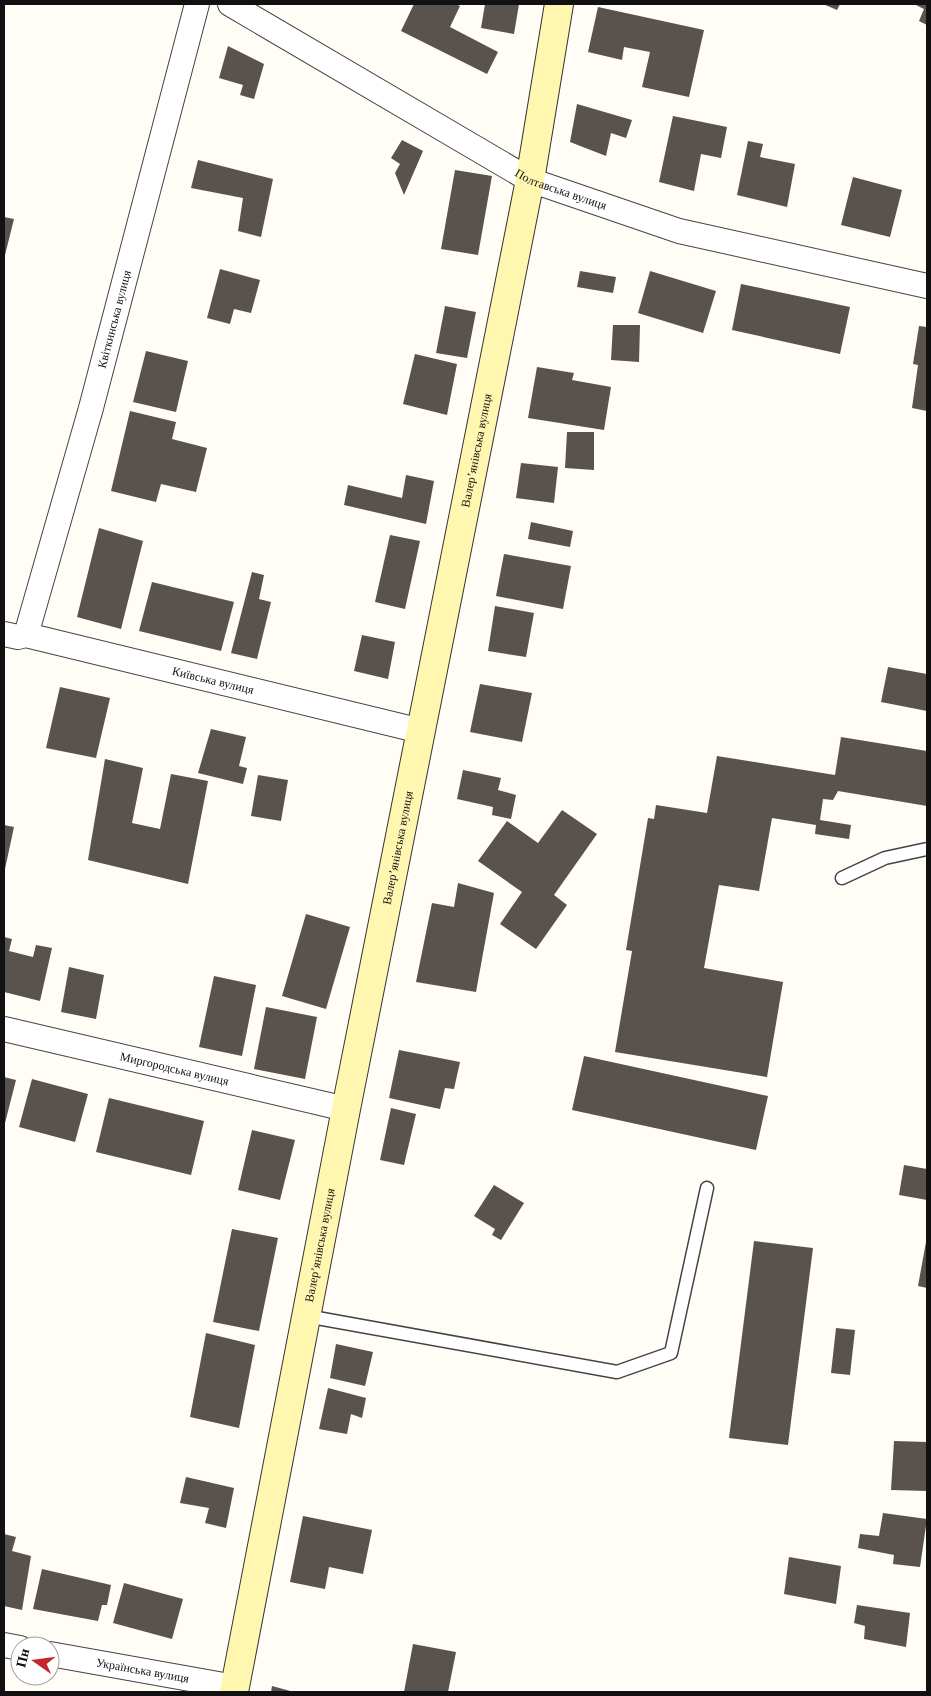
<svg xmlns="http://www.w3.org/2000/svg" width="931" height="1696" font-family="Georgia,serif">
  <rect width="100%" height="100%" fill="#fffdf5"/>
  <path fill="#5a524d" d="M414,4h41l5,2 -10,21 48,25 -11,22 -86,-43z
    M485,4h34l-5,30 -33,-6z
    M823,4h17l-3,6z
    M914,4h13v21l-8,-4 5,-12z
    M598,7l106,23 -15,67 -47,-10 8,-35 -26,-5 -2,13 -34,-8z
    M228,46l36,18 -10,35 -14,-4 3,-10 -24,-7z
    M577,104l55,16 -6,18 -15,-5 -5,23 -36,-14z
    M673,116l54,11 -6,31 -20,-4 -7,37 -35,-9z
    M402,140l21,11 -19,44 -9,-22 5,-9 -9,-6z
    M748,141l15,3 -3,13 35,7 -8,43 -50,-12z
    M198,160l75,19 -12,58 -23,-6 5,-33 -52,-10z
    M455,170l37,6 -14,79 -37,-6z
    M853,177l49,13 -12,47 -49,-12z
    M4,217l10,2 -10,40z
    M220,269l40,11 -9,33 -17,-4 -4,15 -23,-6z
    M580,271l36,6 -3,16 -36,-6z
    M650,271l66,20 -13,42 -65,-20z
    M741,284l109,23 -10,47 -108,-24z
    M445,306l31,6 -9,46 -31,-5z
    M613,325h27l-1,37 -28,-2z
    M919,326l8,1v84l-15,-3 6,-43 -5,-1z
    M146,351l42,10 -12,51 -43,-10z
    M415,354l42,10 -10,51 -44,-11z
    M537,367l37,6 -2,7 39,7 -7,43 -76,-12z
    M130,411l46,11 -4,17 35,9 -11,44 -35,-8 -5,18 -45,-11z
    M567,432h27v38l-29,-2z
    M521,463l37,4 -4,36 -38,-5z
    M406,475l28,6 -8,43 -82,-19 4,-20 54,13z
    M531,522l42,9 -3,16 -42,-8z
    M99,528l44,13 -22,88 -44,-12z
    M390,535l30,6 -15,68 -30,-7z
    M504,554l67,12 -8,43 -67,-13z
    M252,572l12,3 -5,24 12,3 -14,57 -26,-6z
    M152,582l82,20 -13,49 -82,-20z
    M495,606l39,7 -8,44 -38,-6z
    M362,635l33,7 -7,37 -34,-8z
    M888,667l39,7v37l-46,-9z
    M480,684l52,9 -10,49 -52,-10z
    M60,687l50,11 -14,60 -50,-10z
    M211,729l35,8 -7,29 8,2 -4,16 -45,-11z
    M841,737l86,14v55l-89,-15 -5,9 -10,-1 -3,21 31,5 -2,14 -34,-5 1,-9 -44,-7 -13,73 -40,-6 -15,83 79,14 -16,95 -152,-25 17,-101 -6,-1 22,-132 6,1 2,-14 51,8 10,-57 118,19z
    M105,759l38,9 -11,55 28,6 11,-55 37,7 -20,103 -100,-24z
    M463,770l38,8 -3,12 18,5 -5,24 -19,-4 1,-8 -36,-8z
    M258,775l30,5 -7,41 -30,-5z
    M562,810l35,24 -43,61 13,10 -31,44 -36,-25 22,-32 -44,-31 29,-40 31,22z
    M4,825l10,2 -9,42h-1z
    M458,883l36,10 -18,99 -60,-10 16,-79 22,4z
    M306,914l44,13 -24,82 -44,-13z
    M4,937l8,2 -3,12 24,6 3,-12 16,3 -12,53 -36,-9z
    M69,967l35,8 -8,44 -35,-7z
    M214,976l42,9 -14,71 -43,-9z
    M266,1007l51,10 -12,62 -51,-10z
    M399,1050l61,12 -6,27 -9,-1 -5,21 -51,-11z
    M584,1056l184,40 -12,54 -184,-40z
    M4,1077l12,3 -12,47z
    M32,1079l56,15 -13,48 -56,-15z
    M109,1098l95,23 -13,54 -95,-23z
    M391,1108l25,6 -12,51 -24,-5z
    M252,1130l43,10 -15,60 -42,-10z
    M904,1165l23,4v31l-28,-5z
    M494,1185l30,18 -23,37 -9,-5 3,-6 -21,-13z
    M232,1229l46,9 -19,93 -46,-9z
    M754,1241l59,7 -25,197 -59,-7z
    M926,1242h1v46l-9,-2z
    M836,1328l19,2 -5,45 -19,-2z
    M206,1333l49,12 -16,83 -49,-11z
    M336,1344l37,8 -8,34 -35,-8z
    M328,1388l38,10 -4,20 -11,-4 -4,20 -28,-5z
    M894,1441l33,1v49l-36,-1z
    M186,1477l48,11 -8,40 -21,-5 4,-15 -29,-5z
    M883,1513l44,6 -7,48 -27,-3 1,-9 -36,-7 2,-14 19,2z
    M303,1516l69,14 -9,44 -34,-7 -4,22 -35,-7z
    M4,1534l12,3 -4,14 19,5 -9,54 -18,-4z
    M789,1557l52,9 -5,38 -52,-10z
    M42,1569l69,16 -4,20h-5l-4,16 -65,-12z
    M124,1583l59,16 -11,40 -59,-16z
    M857,1605l53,8 -4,34 -42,-8 1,-13 -11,-3z
    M413,1644l43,8 -8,40h-44z
    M272,1686l22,6h-23z"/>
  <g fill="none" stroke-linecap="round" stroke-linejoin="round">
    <defs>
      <path id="lane" d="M842,878l43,-20 42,-9
        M306,1316l311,56 54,-19 36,-165"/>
      <g id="street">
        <path id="s1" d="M230,4l300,176 149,51 248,55"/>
        <path id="s2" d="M4,634l14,3 8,-2 395,96"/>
        <path id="s3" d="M26,635l65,-227 106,-404"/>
        <path id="s4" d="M4,1029l342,80"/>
        <path d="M4,1645l16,3"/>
        <path id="s5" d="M50,1654l185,33"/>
      </g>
      <g id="secondary">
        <path id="s6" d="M234,1692l112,-583 184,-929 29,-176"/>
      </g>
    </defs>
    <use href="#lane" stroke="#444" stroke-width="15"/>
    <use href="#street" stroke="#444" stroke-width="26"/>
    <use href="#secondary" stroke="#333" stroke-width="30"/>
    <use href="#lane" stroke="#fff" stroke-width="12"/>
    <use href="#street" stroke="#fff" stroke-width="24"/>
    <use href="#secondary" stroke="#fff6b0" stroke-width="28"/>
  </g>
  <g text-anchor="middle" stroke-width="5" stroke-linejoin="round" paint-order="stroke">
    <g font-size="12" fill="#111" stroke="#fff">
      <text dy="4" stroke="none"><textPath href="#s1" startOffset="380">Полтавська вулиця</textPath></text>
      <text dy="4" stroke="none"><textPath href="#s3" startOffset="328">Квіткинська вулиця</textPath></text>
      <text dy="4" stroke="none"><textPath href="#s6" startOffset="1265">Валер’янівська вулиця</textPath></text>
      <text dy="4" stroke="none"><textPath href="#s2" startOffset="215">Київська вулиця</textPath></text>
      <text dy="4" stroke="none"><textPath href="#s6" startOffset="860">Валер’янівська вулиця</textPath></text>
      <text dy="4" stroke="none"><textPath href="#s4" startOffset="175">Миргородська вулиця</textPath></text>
      <text dy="4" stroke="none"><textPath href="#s6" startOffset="455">Валер’янівська вулиця</textPath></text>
      <text dy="4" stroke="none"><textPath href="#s5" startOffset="94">Українська вулиця</textPath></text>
    </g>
  </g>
  <rect width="931" height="1696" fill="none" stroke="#111111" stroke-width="10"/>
  <g transform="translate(35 1661) rotate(284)"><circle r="24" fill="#ffffff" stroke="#a0a0a0"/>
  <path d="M0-4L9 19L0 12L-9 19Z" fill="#c4262e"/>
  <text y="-8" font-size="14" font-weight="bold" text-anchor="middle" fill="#111111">Пн</text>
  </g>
</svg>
